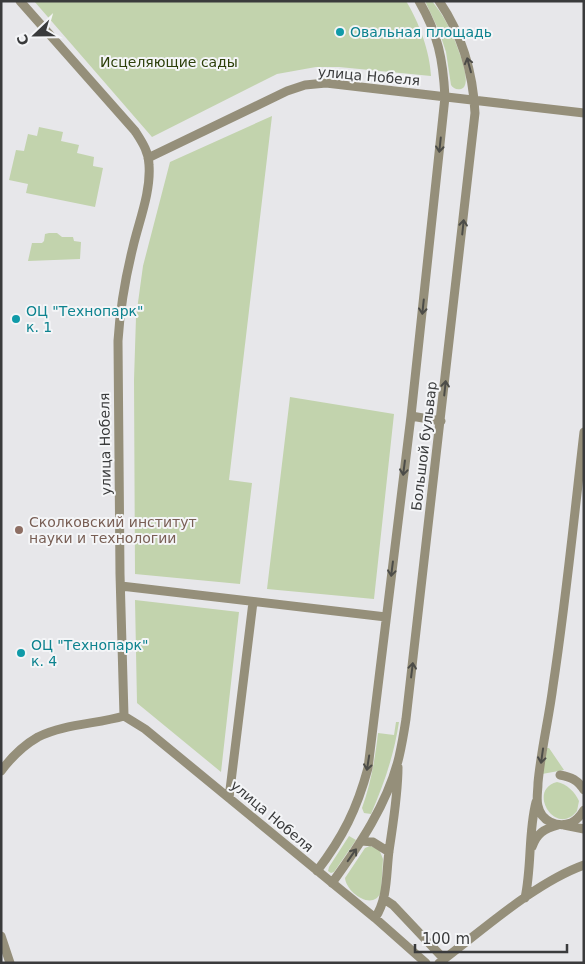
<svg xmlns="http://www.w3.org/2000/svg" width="585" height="964" font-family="'DejaVu Sans',sans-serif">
  <rect width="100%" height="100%" fill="#e7e7ea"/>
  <path fill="#c2d3ad" d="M34,1h372c13,21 24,51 25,75l-92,-9h-23l-39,7 -125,63z
    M425,1h7c12,15 20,30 26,48 3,8 14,37 3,40 -5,1 -8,-1 -10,-4l-5,-33 -7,-21z
    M272,116l-43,364 23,3 -12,101 -105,-10 -1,-194 2,-63 7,-51 27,-104z
    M39,127l24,5 -2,9 18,4 -2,8 17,4 -1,9 10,2 -8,39 -69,-14 2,-9 -19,-4 7,-30 8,1 4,-17 9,2z
    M49,233h8l5,4h11l1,4 7,1 -1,17 -52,2 4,-18h10l2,-2 1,-7z
    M290,397l104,17 -20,185 -107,-10z
    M135,600l104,12 -18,160 -84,-69z
    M396,722h3c-5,33 -15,62 -28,92l-7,-1 -2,-5c9,-25 13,-49 16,-75l16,2z
    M547,748h2l15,22 -22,4z
    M557,782c10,2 18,10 22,19l-2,10c-21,27 -51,-21 -20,-29z
    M349,836l7,4 -22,32 -3,1 -3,-2 1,-4z
    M370,846l9,3 4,10 -2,33c-8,20 -35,0 -36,-14l20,-30z"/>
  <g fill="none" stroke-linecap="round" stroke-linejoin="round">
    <path stroke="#958f7a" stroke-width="9" d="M20,1l115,130c7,11 14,21 14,34 2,27 -10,56 -16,82 -8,32 -13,62 -15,94l2,233 4,142
      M148,158l139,-67 18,-6 21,-2 258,30
      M411,416l30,5
      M584,432c-10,85 -18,169 -31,254 -4,32 -12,64 -15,97 0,8 -2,16 0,23 3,15 19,22 33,17 6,-3 10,-8 13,-13
      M121,586l265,31
      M124,716l21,13 230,189 51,45
      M1,771c9,-12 23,-26 37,-34 26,-13 59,-13 86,-21
      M560,775c11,2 18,5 24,15
      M229,798l24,-196
      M564,825l20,4
      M362,841l11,1 16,10
      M532,847c5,-14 12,-18 26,-22
      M317,871c26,-34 40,-62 51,-103l43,-352 34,-319c-2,-38 -7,-63 -26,-96
      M332,883c27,-37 56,-80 67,-126 3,-13 5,-25 7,-38l69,-606c-2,-41 -12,-77 -36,-112
      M525,898c7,-32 3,-65 11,-96
      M384,899l9,6 51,54
      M375,918c13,-19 11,-44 14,-67 4,-28 9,-56 9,-84
      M1,936l9,27
      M439,963c43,-32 95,-80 145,-98"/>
  </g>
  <defs><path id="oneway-shaft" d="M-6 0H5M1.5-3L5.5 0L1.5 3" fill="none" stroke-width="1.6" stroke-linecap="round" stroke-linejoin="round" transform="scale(1.25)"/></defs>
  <g stroke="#4c4c48">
    <use href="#oneway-shaft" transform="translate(469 65) rotate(-105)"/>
    <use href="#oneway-shaft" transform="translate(440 145) rotate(96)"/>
    <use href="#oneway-shaft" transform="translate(463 227) rotate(-84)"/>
    <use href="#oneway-shaft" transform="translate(423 307) rotate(96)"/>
    <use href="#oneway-shaft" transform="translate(445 388) rotate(-84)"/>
    <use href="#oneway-shaft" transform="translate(404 468) rotate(97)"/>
    <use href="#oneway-shaft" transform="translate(392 569) rotate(97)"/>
    <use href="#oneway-shaft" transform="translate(412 670) rotate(-83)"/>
    <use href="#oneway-shaft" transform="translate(542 756) rotate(98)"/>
    <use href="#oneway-shaft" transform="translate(368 763) rotate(99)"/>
    <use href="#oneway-shaft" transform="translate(352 855) rotate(-55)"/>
  </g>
  <g fill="#0f9aa8" stroke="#f4f5f7" stroke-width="2">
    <circle cx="340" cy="32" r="5"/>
    <circle cx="16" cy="319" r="5"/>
    <circle cx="21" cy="653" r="5"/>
  </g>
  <circle fill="#8d6e63" stroke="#f4f5f7" stroke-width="2" cx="19" cy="530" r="5"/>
  <g text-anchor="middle" stroke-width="4" stroke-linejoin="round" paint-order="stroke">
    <g font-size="14" fill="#0d838f" stroke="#f4f5f7" text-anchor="start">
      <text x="350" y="37">Овальная площадь</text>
      <text x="26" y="316">ОЦ "Технопарк"<tspan x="26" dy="16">к. 1</tspan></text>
      <text x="31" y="650">ОЦ "Технопарк"<tspan x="31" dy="16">к. 4</tspan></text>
    </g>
    <g font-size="14" fill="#2d400b" stroke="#f4f5f7">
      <text x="169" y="67">Исцеляющие сады</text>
    </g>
    <g font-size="14" fill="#3a3b3c" stroke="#f4f5f7">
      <text transform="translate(369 76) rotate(5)" y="5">улица Нобеля</text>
      <text transform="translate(105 444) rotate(-91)" y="5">улица Нобеля</text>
      <text transform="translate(424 446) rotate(-83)" y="5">Большой бульвар</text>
      <text transform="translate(272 816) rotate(40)" y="5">улица Нобеля</text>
    </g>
    <g font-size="14" fill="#785e54" stroke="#f4f5f7" text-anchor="start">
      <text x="29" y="527">Сколковский институт<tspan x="29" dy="16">науки и технологии</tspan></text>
    </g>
  </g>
  <rect width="585" height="964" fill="none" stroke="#3a3b3c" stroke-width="5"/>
  <g transform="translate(35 35) rotate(248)" stroke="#f4f5f7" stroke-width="4" paint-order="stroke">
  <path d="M0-4L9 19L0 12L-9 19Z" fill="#3a3b3c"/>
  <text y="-8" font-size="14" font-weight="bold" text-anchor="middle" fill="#3a3b3c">С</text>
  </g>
  <path d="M415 944v8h152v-8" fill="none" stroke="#3a3b3c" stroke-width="2.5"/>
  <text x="422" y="944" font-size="15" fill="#3a3b3c" stroke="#f4f5f7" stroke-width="4" paint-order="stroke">100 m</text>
</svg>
